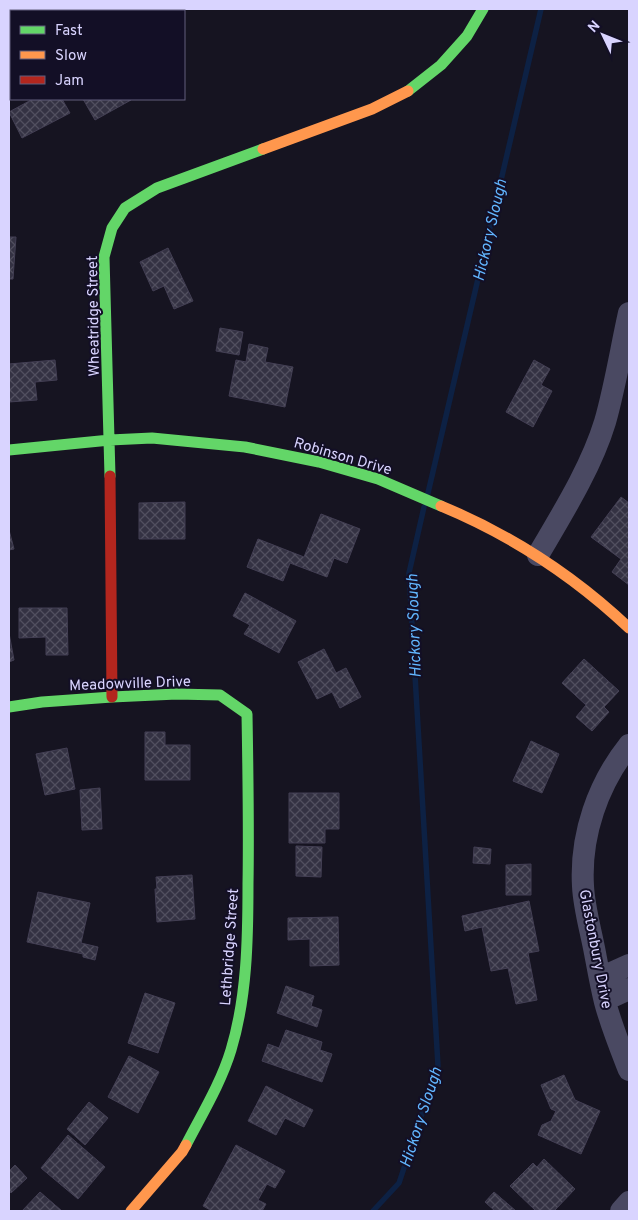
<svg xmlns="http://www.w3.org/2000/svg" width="638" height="1220" font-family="Overpass,sans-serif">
  <defs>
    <pattern id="building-cross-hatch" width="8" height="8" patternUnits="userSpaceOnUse" patternTransform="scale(1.25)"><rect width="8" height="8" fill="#343243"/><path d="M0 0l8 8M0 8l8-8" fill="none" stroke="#514f5f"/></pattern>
  </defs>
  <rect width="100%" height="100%" fill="#161421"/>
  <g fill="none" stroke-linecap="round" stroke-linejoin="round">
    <path stroke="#0d2144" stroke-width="5.5" d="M428,493l113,-484
      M373,1211l26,-28 39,-117 -29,-493 15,-66"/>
  </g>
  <path fill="url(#building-cross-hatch)" stroke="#433f54" d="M33,99h29l8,14 -48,25 -13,-26z
    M83,99h47l1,1 -36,20z
    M9,237h7l-3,42h-4z
    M168,248l25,53 -19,8 -10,-23 -11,5 -13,-29z
    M220,328l23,4 -4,23 -23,-4z
    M249,344l19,4 -3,14 28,5 -8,40 -56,-11 7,-36 10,2z
    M55,360l2,20 -22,2 2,18 -28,2v-38z
    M534,360l16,9 -9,16 11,6 -19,36 -27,-15z
    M621,497l8,6v82l-17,-13 9,-13 -30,-22z
    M185,502v37h-46v-36z
    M321,514l39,15 -13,34 -13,-5 -7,19 -37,-14 -7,18 -36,-14 11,-28 46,18z
    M9,530l5,19 -5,1z
    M245,593l51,28 -17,32 -35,-19 6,-9 -17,-9z
    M19,608h48l1,47h-22v-18l-27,1z
    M9,633l5,27 -5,2z
    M324,649l12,24 10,-5 15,29 -21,11 -8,-16 -15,7 -19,-37z
    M584,659l35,32 -15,16 5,5 -17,19 -16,-14 10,-12 -24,-22z
    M145,732h20v13h25v35h-45z
    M531,741l28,13 -17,39 -29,-12z
    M67,748l8,41 -30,6 -9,-41z
    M100,788l2,41 -20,1 -2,-40z
    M289,793h50v36h-14v14h-36z
    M296,846l26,1 -1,30 -25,-1z
    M474,847l17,2 -1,15 -17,-1z
    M531,864v31h-25v-30z
    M192,875l3,44 -38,3 -2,-33h2l-1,-12z
    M38,892l52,11 -9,40 17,4 -3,13 -12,-3v-3l-56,-12z
    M529,901l10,50 -11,2 9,47 -21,4 -8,-36 -17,3 -9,-44 -17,4 -3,-15z
    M338,917l1,48 -29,1v-27l-22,1v-22z
    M286,986l28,10 -3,10 11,4 -5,17 -40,-14z
    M145,993l30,10 -17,50 -30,-10z
    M286,1030l36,12 -2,8 12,4 -10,28 -60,-21 6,-17 11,4z
    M129,1056l30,16 -21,41 -30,-16z
    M564,1075l11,25 25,11 -19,43 -43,-19 4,-10 9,-4 5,-10 -5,-2 -10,-24z
    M266,1086l47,24 -9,17 -19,-9 -9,17 -28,-14z
    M89,1102l19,16 -23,27 -18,-16z
    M68,1135l37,32 -27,32 -37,-31z
    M236,1145l49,26 -10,17 -8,-4 -9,16 8,4 -4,7h-50l-9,-5z
    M544,1159l31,30 -21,22h-18l-26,-25 23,-23 4,4z
    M15,1165l12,13 -16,15 -2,-3v-19z
    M40,1192l22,19h-40z
    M494,1192l22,19h-21l-10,-9z"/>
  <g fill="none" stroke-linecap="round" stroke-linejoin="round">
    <path stroke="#4a4962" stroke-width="22" d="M538,555c24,-41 53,-87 67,-133 10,-35 16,-73 24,-109
      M629,745c-31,39 -49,90 -46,141 1,22 8,45 12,67 3,16 6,33 10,49 6,23 15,45 24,68
      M600,978l29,-13
      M605,1000l24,-11
      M621,1211l8,-9"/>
    <path stroke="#63d668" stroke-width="11" d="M408,91l33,-26 26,-29 16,-27
      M9,450l101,-10 42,-2 93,9 74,15 59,17 63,27
      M110,476l-6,-219 8,-29 13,-20 32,-20 106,-39
      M9,707l33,-5 70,-5 65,-3 43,1 27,19c1,57 2,114 1,170 0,55 -1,113 -17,166 -10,33 -29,64 -45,95"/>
    <path stroke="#ff974d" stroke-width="11" d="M263,149l109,-40 36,-18
      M441,506c70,29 133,70 188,122
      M131,1211l51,-59 4,-7"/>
    <path stroke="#b3261e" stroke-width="11" d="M110,476l2,221"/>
  </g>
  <g text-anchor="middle" stroke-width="4" stroke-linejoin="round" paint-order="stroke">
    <g font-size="15" fill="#d9d4ff" stroke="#130f26">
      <text transform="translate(93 316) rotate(-91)" y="5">Wheatridge Street</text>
      <text transform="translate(343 456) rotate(16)" y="5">Robinson Drive</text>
      <text transform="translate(130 683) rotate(-2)" y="5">Meadowville Drive</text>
      <text transform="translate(229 947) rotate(-86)" y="5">Lethbridge Street</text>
      <text transform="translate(596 949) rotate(79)" y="5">Glastonbury Drive</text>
    </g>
    <g font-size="16" font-style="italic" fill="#62b6ff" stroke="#130f26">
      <text transform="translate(489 230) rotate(-77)" y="6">Hickory Slough</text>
      <text transform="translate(413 626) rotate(-92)" y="6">Hickory Slough</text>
      <text transform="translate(420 1117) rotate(-72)" y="6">Hickory Slough</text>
    </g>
  </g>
  <rect width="638" height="1220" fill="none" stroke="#d9d4ff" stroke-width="20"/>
  <rect x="10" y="10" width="175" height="90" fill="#130f26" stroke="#625e7d"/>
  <rect x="20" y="26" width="25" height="8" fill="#63d668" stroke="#625e7d"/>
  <text x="55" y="35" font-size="15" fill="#d9d4ff">Fast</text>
  <rect x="20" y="51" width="25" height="8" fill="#ff974d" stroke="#625e7d"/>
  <text x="55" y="60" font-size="15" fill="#d9d4ff">Slow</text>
  <rect x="20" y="76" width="25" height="8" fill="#b3261e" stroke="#625e7d"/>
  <text x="55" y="85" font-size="15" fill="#d9d4ff">Jam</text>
  <g transform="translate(603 35) rotate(313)" stroke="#130f26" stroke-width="4" paint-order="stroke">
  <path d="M0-4L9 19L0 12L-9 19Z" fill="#d9d4ff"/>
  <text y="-8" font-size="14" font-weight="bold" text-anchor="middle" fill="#d9d4ff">N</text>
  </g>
</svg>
